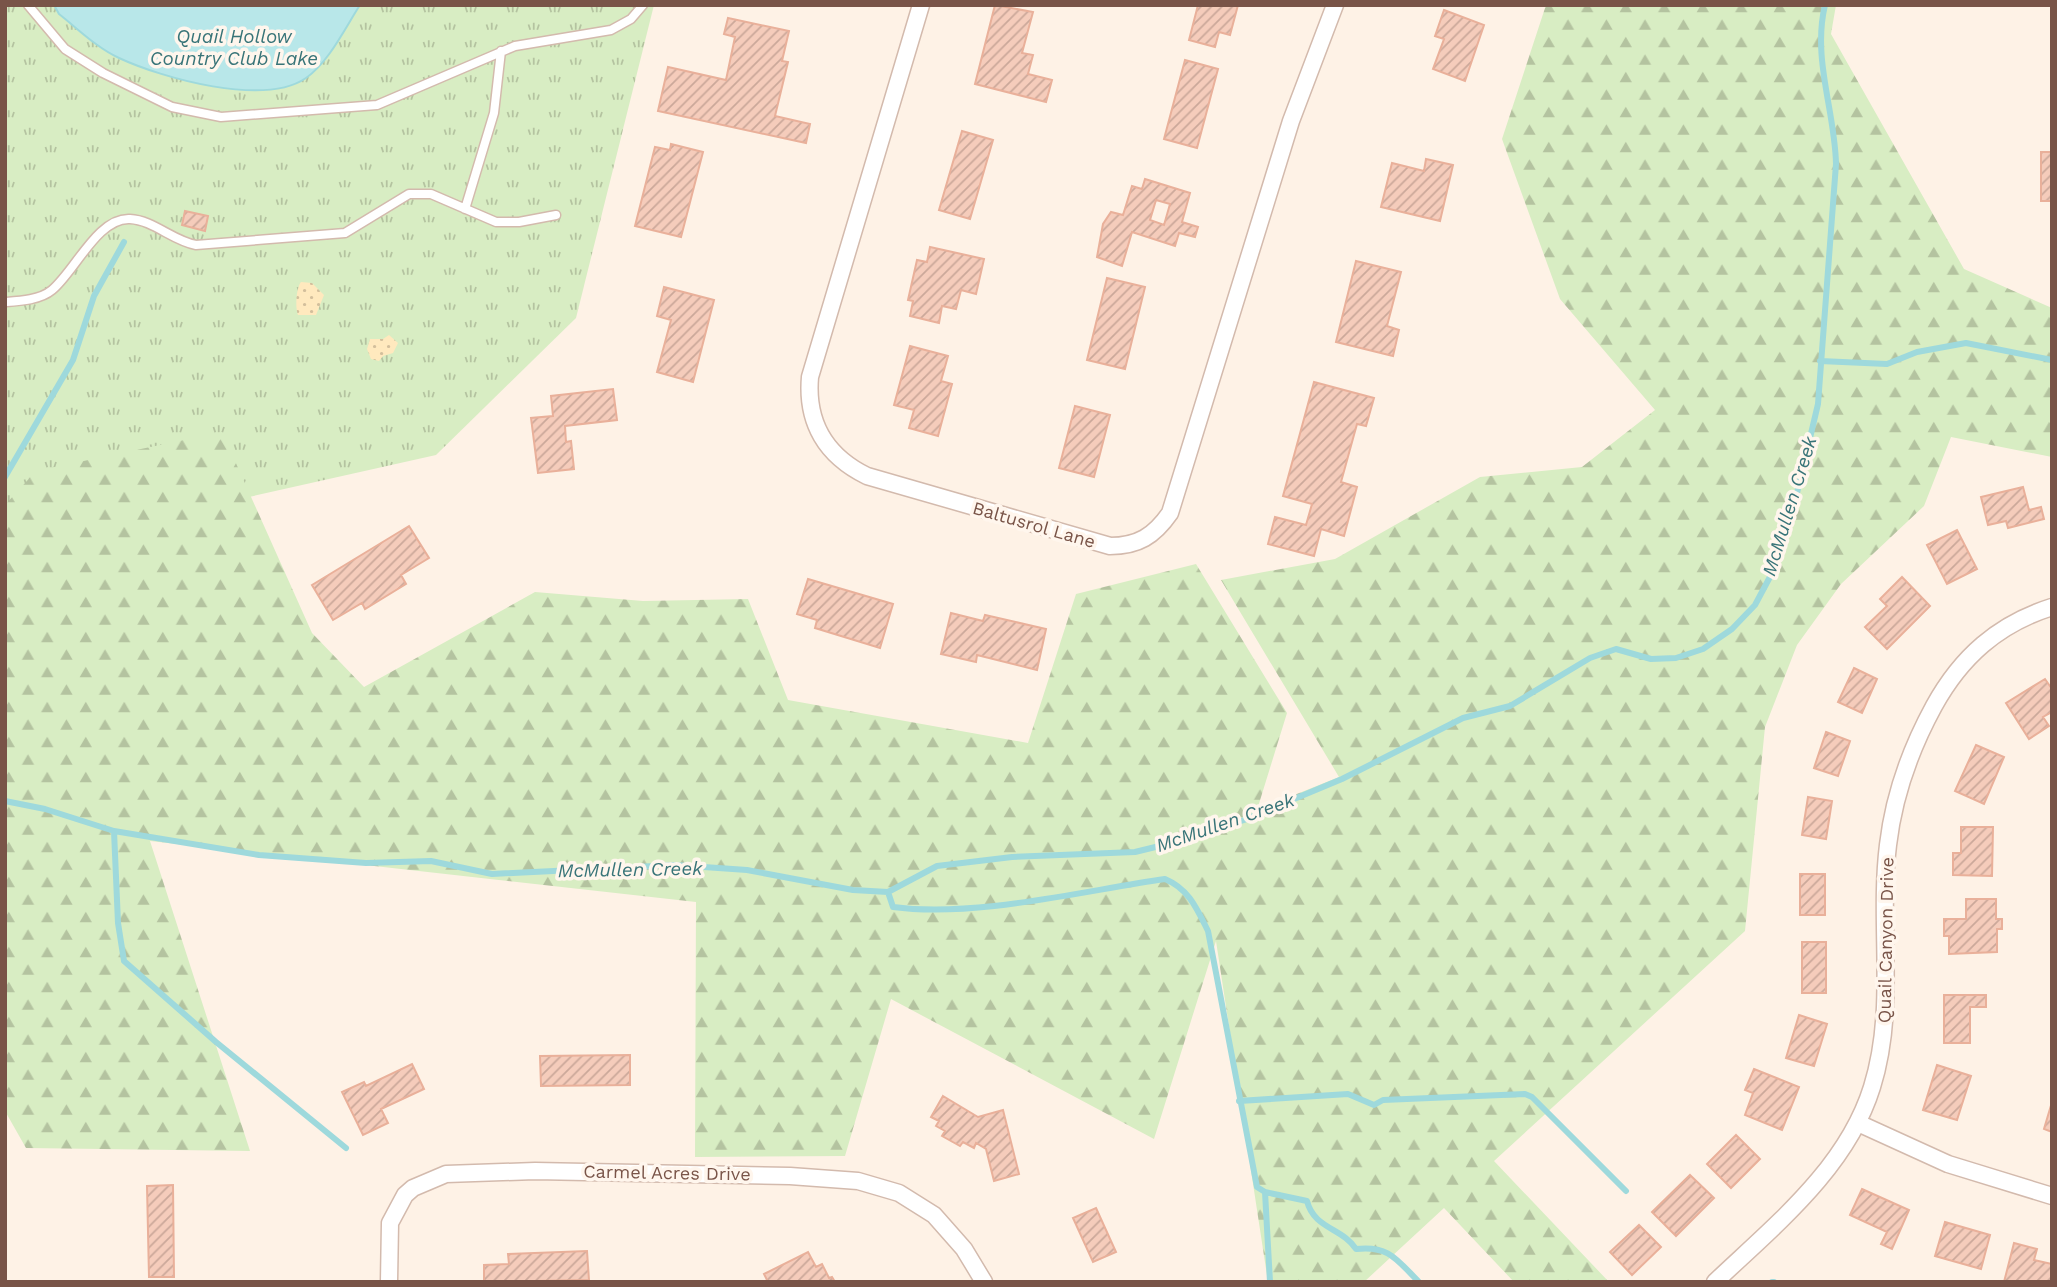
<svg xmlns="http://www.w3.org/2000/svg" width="2057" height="1287" font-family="'Work Sans',sans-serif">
  <defs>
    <pattern id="grass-tufts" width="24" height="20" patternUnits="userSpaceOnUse" patternTransform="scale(1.75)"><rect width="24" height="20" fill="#d8edc3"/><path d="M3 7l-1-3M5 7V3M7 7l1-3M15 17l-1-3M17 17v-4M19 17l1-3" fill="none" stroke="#b4c3a0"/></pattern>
    <pattern id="forest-firs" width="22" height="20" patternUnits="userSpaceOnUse" patternTransform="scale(1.75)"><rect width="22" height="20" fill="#d8edc3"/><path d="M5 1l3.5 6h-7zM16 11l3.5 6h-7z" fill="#b4c3a0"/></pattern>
    <pattern id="sand-dots" width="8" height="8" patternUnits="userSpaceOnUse" patternTransform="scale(1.75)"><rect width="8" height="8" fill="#ffe9be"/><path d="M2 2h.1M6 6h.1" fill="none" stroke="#d3bf9c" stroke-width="1.8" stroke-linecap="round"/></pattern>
    <pattern id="building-hatch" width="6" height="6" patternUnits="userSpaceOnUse" patternTransform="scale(1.75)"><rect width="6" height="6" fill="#f5ccbb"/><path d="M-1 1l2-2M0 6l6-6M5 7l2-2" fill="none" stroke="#cba89a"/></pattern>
  </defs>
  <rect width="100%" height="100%" fill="#fef2e6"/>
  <path fill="url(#grass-tufts)" d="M5,5h649l-78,313 -140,137 -196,44 -235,4z"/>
  <path fill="url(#forest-firs)" d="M1546,5h290l-5,29 133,235 88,39v149l-101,-20 -27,69 -83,78 -44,61 -32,82 -20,204 -251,230 115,121h-95l-70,-74 -80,74h-96l-52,-341 -62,198 -263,-140 -46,157 -150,1 1,-255 -546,-61 100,310 -224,-3 -21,-37v-606l31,-34 186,-39 90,201 52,54 171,-95 108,9 105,-2 40,101 240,43 48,-149 120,-30 91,149 -30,97 82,-33 -118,-197 114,-21 145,-82 102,-10 73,-57 -95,-111 -58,-160z"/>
  <path fill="url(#sand-dots)" d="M301,282l11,1 12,12 -8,20h-18c-3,-7 -2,-27 3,-33z
    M389,335l9,8 -5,10 -10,3 -4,5 -8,-2 -4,-10 3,-10h13z"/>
  <path fill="#b8e7e9" stroke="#9ed9dc" stroke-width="2" d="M54,5h306c-15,23 -31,57 -54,73 -42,29 -144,0 -187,-20 -22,-10 -41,-29 -60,-44z"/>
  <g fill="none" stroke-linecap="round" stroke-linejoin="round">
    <path stroke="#9ed9dc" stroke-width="6" d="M1820,361l67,3 30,-12 49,-9 86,17
      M5,477l68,-117 21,-64 30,-54
      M5,801l40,8 69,22 145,24 107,8 65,-2 61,13 183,-9 72,5 106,20 35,2 49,-26 75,-9 123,-5 49,-12 60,-20 98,-41 121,-61 47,-12 80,-48 26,-9 35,10 25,-1 27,-9 29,-20 23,-24 16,-30 26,-82 21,-89 18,-240c-1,-53 -24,-105 -11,-159
      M114,831l4,92 6,38 92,81 130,106
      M888,892l5,15c82,11 189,-16 272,-28 24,10 32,30 43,52l49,256 8,5 42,9c7,28 36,27 49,48 33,-4 41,11 63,33
      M1239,1101l109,-7 26,11 9,-5 142,-6 7,3 94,94
      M1265,1192l5,90
      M1772,1282h2"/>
  </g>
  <path fill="url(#building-hatch)" stroke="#e9b09a" stroke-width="2" fill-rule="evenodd" d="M995,5l38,7 -11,41 11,2 -5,19 24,6 -6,22 -71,-18z
    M1198,5h40l-8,30 -11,-3 -4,15 -26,-7z
    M1444,10l40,15 -19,56 -32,-12 11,-30 -9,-3z
    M728,18l61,13 -7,30 6,1 -13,54 35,8 -4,19 -148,-32 10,-44 58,13 9,-43 -11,-3z
    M1185,60l33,9 -21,79 -33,-9z
    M962,131l31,9 -23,79 -31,-9z
    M671,144l32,8 -22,85 -46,-11 20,-79 15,3z
    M2041,152h11v49h-11z
    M1426,159l27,6 -13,56 -59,-14 11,-44 32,8z
    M1145,179l45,14 -8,29 16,5 -3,10 -16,-4 -4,13 -43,-14 -10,34 -25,-9 6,-33 8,-12 12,3 9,-29 10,3zM1156,200l14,4 -6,21 -14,-5z
    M185,211l23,5 -3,15 -23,-6z
    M930,247l54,12 -8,35 -15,-4 -5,19 -14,-3 -3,17 -29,-7 3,-15 -5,-1 9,-40 10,2z
    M1356,261l45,11 -14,54 12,4 -6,26 -57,-14z
    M1107,278l38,9 -20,82 -38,-9z
    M664,287l50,13 -21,82 -36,-10 14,-52 -14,-4z
    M910,346l38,10 -7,25 11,3 -14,52 -29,-8 5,-18 -20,-5z
    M1314,382l60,16 -8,28 -9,-2 -16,58 16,5 -13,49 -23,-7 -7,27 -46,-12 7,-27 31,8 6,-21 -29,-8z
    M613,389l4,31 -52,6 1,16 5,-1 3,28 -36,4 -7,-55 22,-2 -2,-20z
    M1075,406l35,9 -16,62 -35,-9z
    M2023,487l6,23 12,-3 3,12 -36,9 -2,-7 -18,4 -7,-28z
    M409,526l20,32 -28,17 5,9 -41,25 -3,-6 -29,17 -21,-35z
    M1957,530l20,39 -30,15 -20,-39z
    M1902,577l28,29 -43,43 -22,-22 22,-21 -7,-7z
    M808,579l85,25 -13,44 -65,-20 2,-8 -20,-6z
    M951,613l32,8 2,-6 61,14 -9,41 -60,-15 -1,7 -35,-8z
    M1854,668l23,11 -15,34 -24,-11z
    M2045,679l7,10v23l-9,5 6,9 -20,13 -23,-36z
    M1826,732l24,9 -12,35 -24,-8z
    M1976,745l28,12 -20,47 -29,-13z
    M1808,797l24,4 -6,38 -24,-4z
    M1961,827h32l-1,49 -39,-1v-22h8z
    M1800,874h25v41h-25z
    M1966,899h30v20h6v10h-5v23l-48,2v-18h-5v-17h22z
    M1802,942h24v51h-24z
    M1944,995h42v12h-16v36h-26z
    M1799,1015l28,9 -13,42 -28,-8z
    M630,1055v30l-89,1 -1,-30z
    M412,1064l12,25 -43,20 7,14 -25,12 -21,-43 22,-10 2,4z
    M1937,1065l34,11 -14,44 -34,-10z
    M1754,1069l45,18 -17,43 -37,-15 8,-22 -8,-3z
    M943,1096l35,21 25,-7 16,64 -25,7 -8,-32 -10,-6 -2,5 -11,-6 -3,4 -18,-10 3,-5 -9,-5 3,-5 -8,-4z
    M2052,1102v30l-8,-3z
    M1736,1135l24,24 -29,29 -24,-24z
    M1690,1175l24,23 -38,38 -24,-24z
    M173,1185l1,92h-25l-2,-91z
    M1862,1189l47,21 -17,39 -11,-5 6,-12 -37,-17z
    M1096,1208l20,44 -23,10 -20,-44z
    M1945,1222l45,13 -9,34 -46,-13z
    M1639,1225l22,22 -29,28 -22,-23z
    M2014,1243l23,6 -3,11 18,4v18h-48z
    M587,1251l2,29 -105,2v-17l25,-1 -1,-10z
    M808,1252l8,15 6,-3 7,14 3,-1 3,5h-67l-4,-8z"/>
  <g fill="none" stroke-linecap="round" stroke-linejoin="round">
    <defs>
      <path id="lane" d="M28,5l37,44 38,24 69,34 49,10 156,-12 138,-59 96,-16 20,-11 12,-14
        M465,209l29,-96 7,-62
        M5,302c15,-1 35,-2 47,-12 23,-19 46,-73 78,-71 23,1 43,22 66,26l149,-12 64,-39h22l65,28h23l37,-7"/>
      <path id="street" d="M921,5l-111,372c-4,46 16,79 57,99l243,70c28,0 44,-10 60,-33l121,-392 44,-116
        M1858,1123l90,41 104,32
        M389,1282l1,-59 15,-28 8,-7 33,-14 89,-3 255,5 68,5 41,12 35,22 30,34 20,33
        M1715,1282c60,-57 132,-114 157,-195 25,-80 6,-161 16,-242 6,-51 22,-95 46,-139 27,-49 64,-82 118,-99"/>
    </defs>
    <use href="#lane" stroke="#d3baad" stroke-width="11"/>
    <use href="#street" stroke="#d3baad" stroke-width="19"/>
    <use href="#lane" stroke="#fff" stroke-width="8"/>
    <use href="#street" stroke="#fff" stroke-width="16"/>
  </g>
  <g text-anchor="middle" stroke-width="7" stroke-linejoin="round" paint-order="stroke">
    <g font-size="18" fill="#795448" stroke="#fff6ed">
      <text transform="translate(1034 525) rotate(16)" y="6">Baltusrol Lane</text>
      <text transform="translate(1886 940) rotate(-89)" y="6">Quail Canyon Drive</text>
      <text transform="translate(667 1173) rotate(1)" y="6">Carmel Acres Drive</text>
    </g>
    <g font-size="19" font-style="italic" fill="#387478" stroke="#fff6ed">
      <text x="234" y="43">Quail Hollow<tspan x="234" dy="22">Country Club Lake</tspan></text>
      <text transform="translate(1789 506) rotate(-73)" y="7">McMullen Creek</text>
      <text transform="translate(1225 822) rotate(-19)" y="7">McMullen Creek</text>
      <text transform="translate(630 869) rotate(-1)" y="7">McMullen Creek</text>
    </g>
  </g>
  <rect width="2057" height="1287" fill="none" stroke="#795448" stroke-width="14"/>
</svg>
